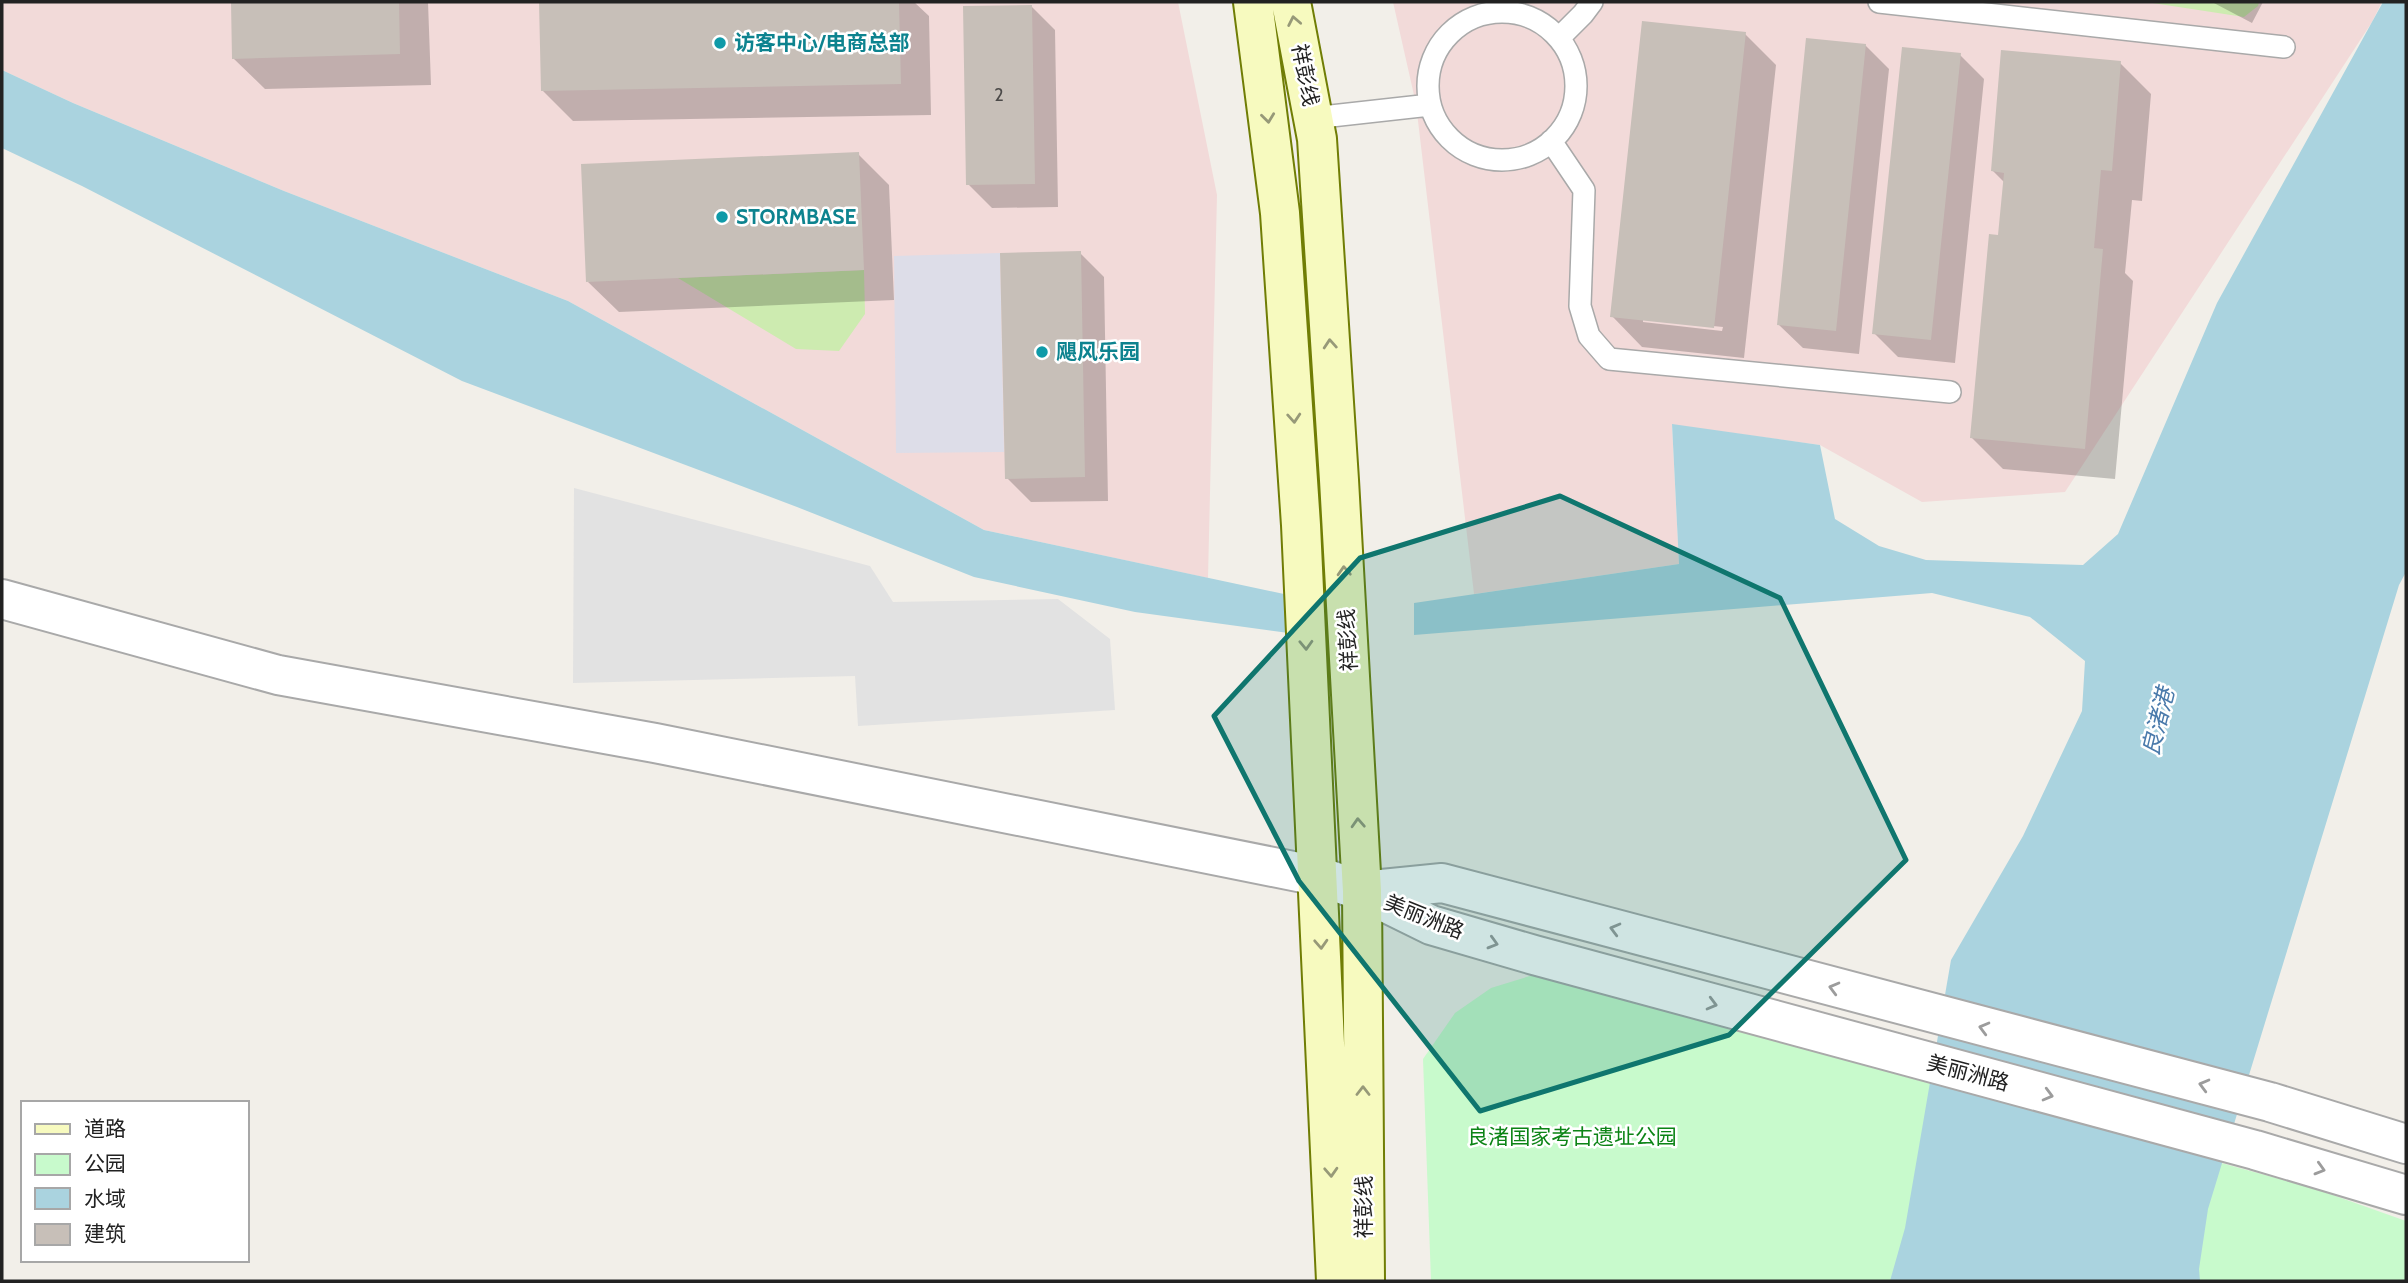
<svg xmlns="http://www.w3.org/2000/svg" width="2408" height="1283" font-family="Cabin,'Noto Sans SC',sans-serif">
  <rect width="100%" height="100%" fill="#f2efe9"/>
  <path fill="#f2dad9" d="M2,2h1176l39,193 -9,383 -224,-48 -416,-229 -284,-110 -211,-88 -71,-33z
    M1393,2h989l-10,20 -307,470 -143,10 -102,-57 -148,-20 7,139 -205,30 -58,-490z"/>
  <path fill="#cdebb0" d="M2146,2h113l-1,4 -14,11z
    M864,270l1,44 -26,37 -43,-2 -118,-71z"/>
  <path fill="#c8facc" d="M1533,975l780,213 93,33v60h-975l-8,-222 32,-46 36,-25z"/>
  <path fill="#e2e2e2" d="M574,488l296,78 23,36 165,-3 52,40 5,71 -257,16 -3,-50 -282,7z"/>
  <path fill="#dddde8" d="M1000,253l4,199 -108,1 -2,-197z"/>
  <path fill="#aad3df" d="M2383,2h23v570l-7,13 -191,624 -9,60 1,12h-310l15,-53 46,-268 72,-124 59,-125 3,-50 -55,-44 -98,-24 -518,42v-32l265,-39 -7,-140 148,21 15,74 44,27 47,14 157,5 35,-31 99,-231z
    M2,70l71,33 211,88 284,110 416,229 328,70 -1,36 -176,-24 -161,-35 -177,-70 -335,-126 -380,-195 -80,-38z"/>
  <path fill="#0003" fill-rule="evenodd" d="M57,2h64l-62,1z
    M232,2h196l3,83 -166,4 -31,-30z
    M541,2h373l15,14 2,99 -358,6 -31,-31z
    M2212,2h51l-11,21z
    M1031,6l24,24 3,177 -66,1 -24,-24z
    M1745,34l31,31 -32,293 -102,-11 -30,-31zM1643,319l80,8 -1,4 -79,-9z
    M1865,45l24,24 -30,285 -56,-6 -24,-23z
    M1960,55l24,24 -29,284 -57,-6 -24,-24z
    M2120,63l31,31 -9,107 -10,-1 -7,73 8,8 -18,198 -112,-10 -31,-31 28,-201 5,-54 -12,-12z
    M858,154l31,31 5,115 -275,12 -31,-30z
    M1080,253l24,24 4,224 -77,1 -24,-24z"/>
  <path fill="#c7bfb8" d="M231,2h168l1,52 -168,5z
    M539,2h360l2,82 -360,7z
    M1032,5l3,179 -69,1 -3,-179z
    M1642,21l104,11 -32,296 -104,-11z
    M1806,38l60,6 -30,287 -59,-6z
    M1902,47l59,6 -30,287 -59,-6z
    M2001,50l120,11 -9,110 -11,-1 -7,78 9,1 -18,200 -115,-11 19,-204 9,1 6,-62 -13,-2z
    M859,152l5,118 -278,12 -5,-118z
    M1081,251l4,226 -80,2 -5,-226z"/>
  <g fill="none" stroke-linecap="round" stroke-linejoin="round">
    <defs>
      <path id="service" d="M1879,2l405,45
        M1428 86a74 74 0 1 1 148 0a74 74 0 1 1-148 0Z
        M1560,37l23,-23 9,-12
        M1313,118l117,-13
        M1551,141l33,49 -4,116 9,30 20,23 341,33"/>
      <path id="minor" d="M2,599l276,76 377,68 663,133 44,15"/>
      <path id="tertiary" d="M1362,891l69,34 103,30 721,195 151,45
        M1362,891l80,-8 828,219 136,42"/>
      <path id="secondary" d="M1253,2l27,211 21,312 35,756
        M1291,2l26,137 22,341 23,411 3,390"/>
    </defs>
    <use href="#service" stroke="#a9a9a9" stroke-width="24"/>
    <use href="#minor" stroke="#a9a9a9" stroke-width="42"/>
    <use href="#tertiary" stroke="#a9a9a9" stroke-width="42"/>
    <use href="#secondary" stroke="#707d05" stroke-width="42"/>
    <use href="#service" stroke="#fff" stroke-width="21"/>
    <use href="#minor" stroke="#fff" stroke-width="38"/>
    <use href="#tertiary" stroke="#fff" stroke-width="38"/>
    <use href="#secondary" stroke="#f7fabf" stroke-width="38"/>
  </g>
  <defs><path id="oneway-chevron" d="M-2-3.5L2.5 0L-2 3.5" fill="none" stroke-width="1.6" stroke-linecap="round" stroke-linejoin="round" transform="scale(1.75)"/></defs>
  <g stroke="#979978">
    <use href="#oneway-chevron" transform="translate(1294 21) rotate(-101)"/>
    <use href="#oneway-chevron" transform="translate(1268 118) rotate(83)"/>
    <use href="#oneway-chevron" transform="translate(1330 344) rotate(-94)"/>
    <use href="#oneway-chevron" transform="translate(1294 418) rotate(86)"/>
    <use href="#oneway-chevron" transform="translate(1344 571) rotate(-93)"/>
    <use href="#oneway-chevron" transform="translate(1306 645) rotate(88)"/>
    <use href="#oneway-chevron" transform="translate(1358 823) rotate(-93)"/>
    <use href="#oneway-chevron" transform="translate(1321 944) rotate(87)"/>
    <use href="#oneway-chevron" transform="translate(1363 1091) rotate(-90)"/>
    <use href="#oneway-chevron" transform="translate(1331 1172) rotate(87)"/>
  </g>
  <g stroke="#9c9c9c">
    <use href="#oneway-chevron" transform="translate(1615 929) rotate(-165)"/>
    <use href="#oneway-chevron" transform="translate(1493 943) rotate(16)"/>
    <use href="#oneway-chevron" transform="translate(1834 988) rotate(-165)"/>
    <use href="#oneway-chevron" transform="translate(1712 1004) rotate(15)"/>
    <use href="#oneway-chevron" transform="translate(1984 1028) rotate(-165)"/>
    <use href="#oneway-chevron" transform="translate(2204 1085) rotate(-165)"/>
    <use href="#oneway-chevron" transform="translate(2048 1095) rotate(15)"/>
    <use href="#oneway-chevron" transform="translate(2320 1169) rotate(16)"/>
  </g>
  <path fill="#0f766e" fill-opacity="0.2" stroke="#0f766e" stroke-width="5" stroke-linejoin="round" d="M1560,496l220,102 126,262 -177,175 -249,76 -181,-230 -85,-165 146,-158z"/>
  <g fill="#0f9aa8" stroke="#fff" stroke-width="2.5">
    <circle cx="720" cy="43" r="7"/>
    <circle cx="722" cy="217" r="7"/>
    <circle cx="1042" cy="352" r="7"/>
  </g>
  <g text-anchor="middle" stroke-width="5" stroke-linejoin="round" paint-order="stroke">
    <g font-size="18" fill="#4b4948">
      <text x="999" y="101">2</text>
    </g>
    <g font-size="21" font-weight="bold" fill="#0d838f" stroke="#fff" text-anchor="start">
      <text x="734" y="50">访客中心/电商总部</text>
      <text x="736" y="224">STORMBASE</text>
      <text x="1056" y="359">飓风乐园</text>
    </g>
    <g font-size="21" fill="#222" stroke="#fff">
      <text transform="translate(1305 75) rotate(79)" y="7">祥彭线</text>
      <text transform="translate(1348 640) rotate(-93)" y="7">祥彭线</text>
      <text transform="translate(1424 917) rotate(22)" y="7">美丽洲路</text>
      <text transform="translate(1968 1073) rotate(15)" y="7">美丽洲路</text>
      <text transform="translate(1364 1207) rotate(-90)" y="7">祥彭线</text>
    </g>
    <g font-size="21" fill="#0c8416" stroke="#fff">
      <text x="1572" y="1144">良渚国家考古遗址公园</text>
    </g>
    <g font-size="23" font-style="italic" fill="#4a7aab" stroke="#fff">
      <text transform="translate(2158 722) rotate(-76)" y="8">良渚港</text>
    </g>
  </g>
  <rect width="2408" height="1283" fill="none" stroke="#222222" stroke-width="7"/>
  <rect x="21" y="1101" width="228" height="161" fill="#ffffff" stroke="#a7a7a7" stroke-width="2"/>
  <rect x="35" y="1124" width="35" height="10" fill="#f7fabf" stroke="#a7a7a7" stroke-width="2"/>
  <text x="84" y="1136" font-size="21" fill="#222222">道路</text>
  <rect x="35" y="1154" width="35" height="21" fill="#c8facc" stroke="#a7a7a7" stroke-width="2"/>
  <text x="84" y="1171" font-size="21" fill="#222222">公园</text>
  <rect x="35" y="1188" width="35" height="21" fill="#aad3df" stroke="#a7a7a7" stroke-width="2"/>
  <text x="84" y="1206" font-size="21" fill="#222222">水域</text>
  <rect x="35" y="1224" width="35" height="21" fill="#c7bfb8" stroke="#a7a7a7" stroke-width="2"/>
  <text x="84" y="1241" font-size="21" fill="#222222">建筑</text>
</svg>
